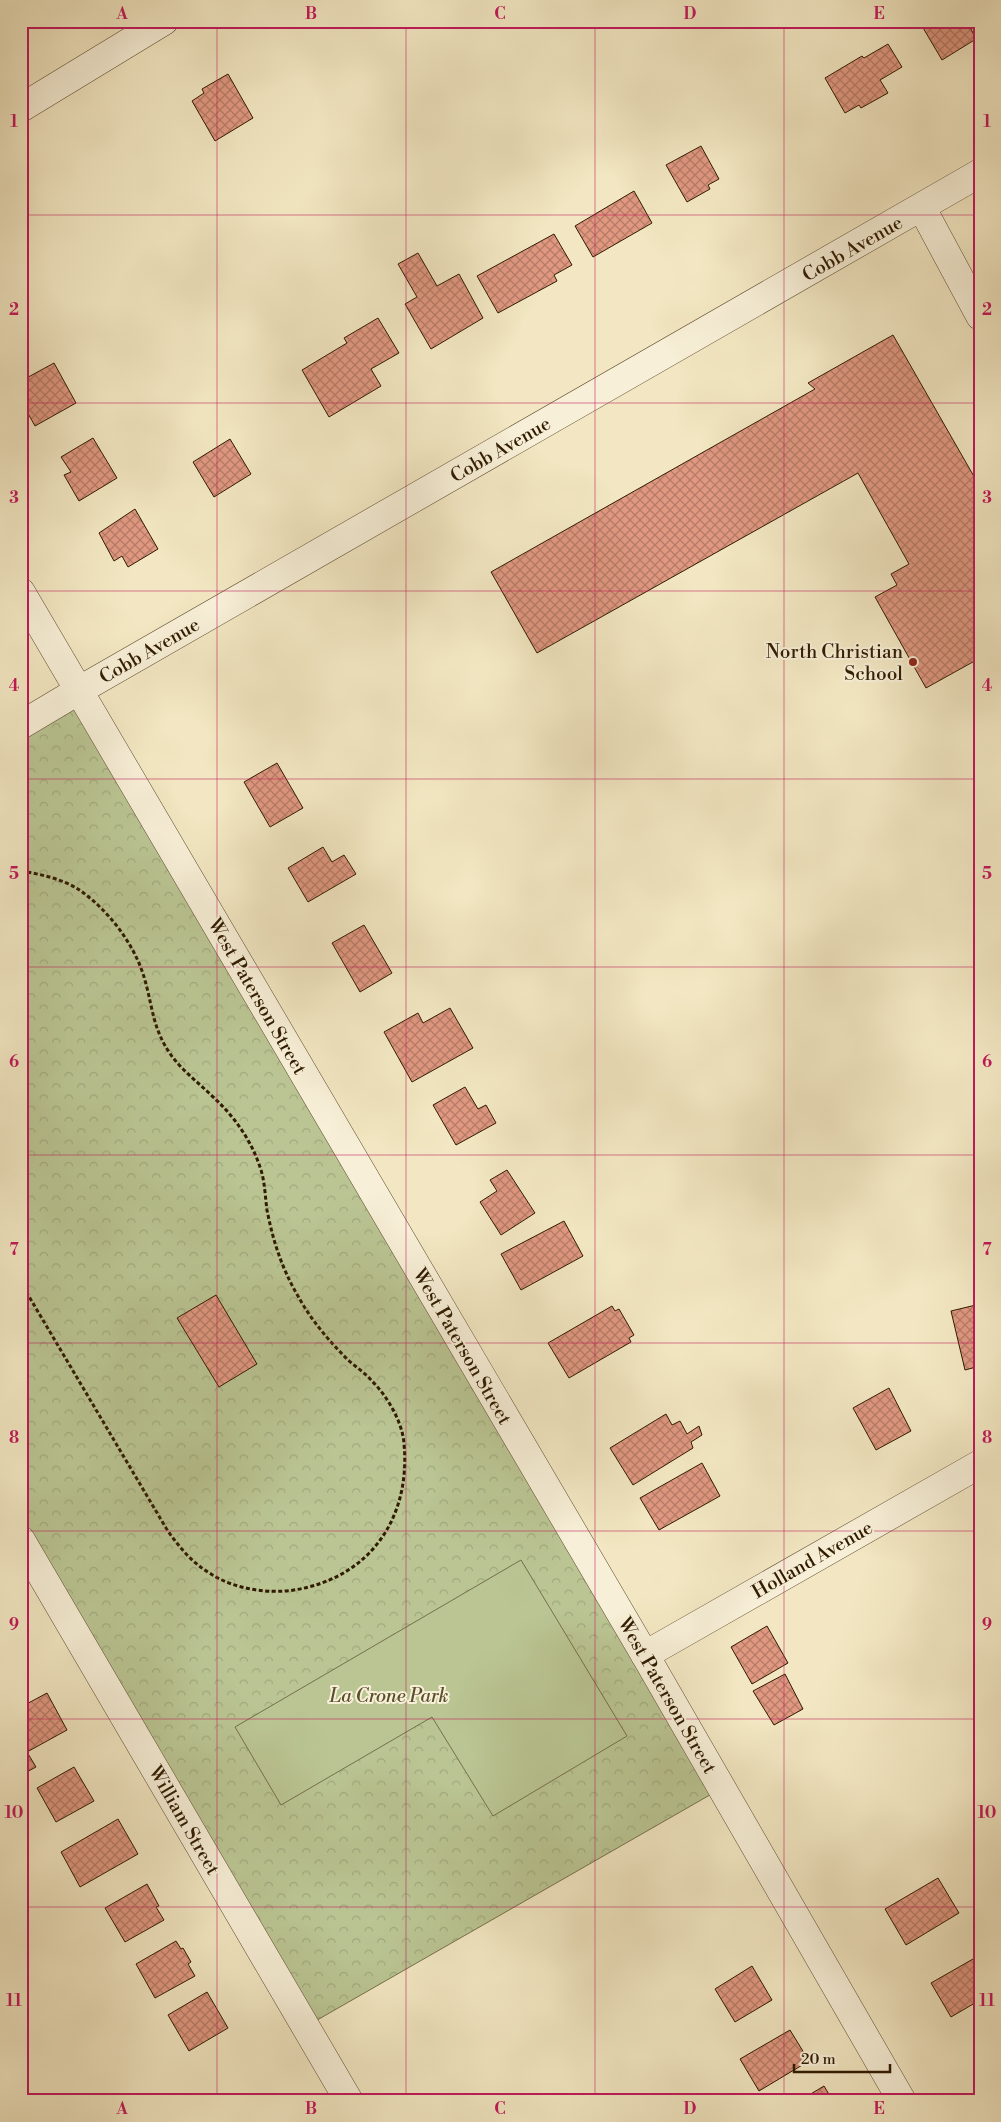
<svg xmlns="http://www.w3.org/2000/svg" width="1001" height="2122" font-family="'Libre Bodoni',serif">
  <defs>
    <pattern id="park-crowns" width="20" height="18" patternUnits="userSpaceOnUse" patternTransform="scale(1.25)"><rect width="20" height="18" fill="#bac593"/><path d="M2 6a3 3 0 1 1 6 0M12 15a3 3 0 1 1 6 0" fill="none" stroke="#a0a97d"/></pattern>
    <pattern id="building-cross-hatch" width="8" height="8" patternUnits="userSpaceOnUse" patternTransform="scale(1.25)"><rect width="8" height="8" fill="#e09881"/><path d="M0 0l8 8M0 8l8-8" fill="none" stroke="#b67b67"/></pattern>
  </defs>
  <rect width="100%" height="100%" fill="#f2e7c2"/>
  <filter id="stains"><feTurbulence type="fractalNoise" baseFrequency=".004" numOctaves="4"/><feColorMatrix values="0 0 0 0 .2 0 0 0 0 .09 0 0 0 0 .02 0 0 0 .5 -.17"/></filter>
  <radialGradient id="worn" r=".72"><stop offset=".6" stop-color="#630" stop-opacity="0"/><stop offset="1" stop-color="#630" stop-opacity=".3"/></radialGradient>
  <path fill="url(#park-crowns)" stroke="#75704a" d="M78,691l644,1097 -417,239 -284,-487v-815z"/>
  <path fill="#bac593" stroke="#75704a" d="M521,1560l106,176 -134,80 -61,-99 -151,88 -46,-78z"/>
  <path fill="url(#building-cross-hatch)" stroke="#301b00" d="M919,21h61v3l-9,5 5,10 -34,21z
    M888,44l14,23 -22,13 8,13 -27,15 -2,-3 -14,8 -20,-35 37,-22 2,2z
    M228,74l25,44 -38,23 -23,-40 12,-8 -2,-4z
    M701,146l18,33 -11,6 2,4 -23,13 -21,-37z
    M634,191l18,32 -59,34 -18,-31z
    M554,234l18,31 -18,10 3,6 -59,32 -21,-37z
    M418,253l19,33 22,-12 24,44 -52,31 -26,-45 12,-7 -19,-33z
    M378,318l21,35 -28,16 10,17 -52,31 -27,-47 45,-27 -3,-5z
    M893,335l87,152v171l-54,30 -51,-91 22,-12 -6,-11 18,-10 -51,-91 -321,180 -46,-81 324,-183 -7,-6z
    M54,363l22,40 -41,23 -14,-25v-20z
    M93,438l24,40 -38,23 -15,-26 7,-3 -10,-15z
    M230,439l21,35 -37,23 -21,-35z
    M135,509l23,40 -30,18 -6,-11 -8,5 -15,-28z
    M277,763l26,45 -33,19 -26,-45z
    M323,847l9,15 12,-7 12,19 -48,28 -20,-34z
    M364,925l28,48 -32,19 -28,-49z
    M450,1008l23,40 -61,34 -28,-50 34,-19 5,10z
    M465,1087l13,22 8,-4 10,18 -40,22 -23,-40z
    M507,1170l28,43 -34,22 -21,-33 17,-11 -7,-11z
    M564,1221l19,35 -62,34 -20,-36z
    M216,1295l41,69 -38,23 -42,-69z
    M980,1304v62l-15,4 -14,-59z
    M612,1306l3,5 4,-2 15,26 -5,3 2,4 -62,36 -21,-35z
    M889,1388l22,43 -35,19 -23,-42z
    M666,1414l6,11 8,-4 7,13 12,-8 3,9 -11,7 2,6 -60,37 -23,-37z
    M702,1463l18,33 -61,34 -19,-32z
    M767,1626l21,37 -36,21 -21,-37z
    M785,1674l18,35 -29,16 -21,-34z
    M47,1693l20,37 -40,22 9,15 -15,8v-68z
    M74,1767l20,34 -38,21 -19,-34z
    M118,1819l20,35 -58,33 -19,-35z
    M938,1878l21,35 -53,32 -21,-36z
    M147,1884l12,22 -3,1 8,13 -39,22 -20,-34z
    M176,1941l5,8 2,-1 8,14 -3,2 7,12 -40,22 -19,-34z
    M980,1955v45l-29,17 -20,-34z
    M752,1966l20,34 -37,22 -20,-33z
    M207,1992l21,36 -39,23 -21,-36z
    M790,2030l19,31 -50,30 -19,-32z
    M824,2086l9,15h-34z"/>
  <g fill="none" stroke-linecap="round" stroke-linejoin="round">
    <defs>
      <path id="minor" d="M21,108l143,-87
        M922,208l58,108
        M21,725l57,-34 902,-518
        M21,1540l328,561
        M645,1655l335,-191"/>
      <path id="tertiary" d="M21,592l624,1063 257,446"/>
    </defs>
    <use href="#minor" stroke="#604e30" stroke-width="29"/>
    <use href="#tertiary" stroke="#604e30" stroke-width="29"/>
    <path stroke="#301b00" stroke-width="3" stroke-dasharray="4 2.5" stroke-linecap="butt" d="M21,871c19,3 41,8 57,18 31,21 59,58 68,95 7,27 8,47 25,71 10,14 25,26 38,38 23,21 41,44 51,74 5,14 5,29 7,43 6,31 15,59 31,86 13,24 31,45 50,64 8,7 17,13 24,21 15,15 30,40 32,62 7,75 -34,135 -110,147 -26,4 -60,-1 -83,-16 -19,-11 -33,-28 -45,-46l-145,-245"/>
    <use href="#minor" stroke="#f7efd7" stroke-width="28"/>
    <use href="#tertiary" stroke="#f7efd7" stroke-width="28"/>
  </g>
  <path fill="none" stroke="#c2185b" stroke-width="1" stroke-opacity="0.55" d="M217,21v2080M406,21v2080M595,21v2080M784,21v2080M21,215h959M21,403h959M21,591h959M21,779h959M21,967h959M21,1155h959M21,1343h959M21,1531h959M21,1719h959M21,1907h959"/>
  <circle fill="#8f2418" stroke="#f7efd7" stroke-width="2" cx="913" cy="662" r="5"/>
  <g text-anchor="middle" stroke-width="4" stroke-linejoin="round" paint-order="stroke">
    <g font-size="19" fill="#301b00" stroke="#f7efd7">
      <text transform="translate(852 248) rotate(-30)" y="7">Cobb Avenue</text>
      <text transform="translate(500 449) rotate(-30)" y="7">Cobb Avenue</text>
      <text transform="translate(149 650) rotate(-30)" y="7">Cobb Avenue</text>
      <text transform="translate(258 996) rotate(60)" y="7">West Paterson Street</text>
      <text transform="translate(463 1346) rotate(60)" y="7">West Paterson Street</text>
      <text transform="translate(812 1559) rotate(-30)" y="7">Holland Avenue</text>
      <text transform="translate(668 1695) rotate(60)" y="7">West Paterson Street</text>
      <text transform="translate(185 1820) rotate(60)" y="7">William Street</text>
    </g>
    <g font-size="19" fill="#301b00" stroke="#f7efd7" text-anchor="end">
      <text x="903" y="658">North Christian<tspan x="903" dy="22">School</tspan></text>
    </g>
    <g font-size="19" font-style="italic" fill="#594e2c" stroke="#f7efd7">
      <text x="389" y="1702">La Crone Park</text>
    </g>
  </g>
  <rect width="1001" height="2122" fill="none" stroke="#f2e7c2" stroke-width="55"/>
  <path d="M794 2064v8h96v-8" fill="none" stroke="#301b00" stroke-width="2.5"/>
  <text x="801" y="2064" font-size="15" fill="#301b00" stroke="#f7efd7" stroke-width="4" paint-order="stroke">20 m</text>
  <rect x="28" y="28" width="946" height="2066" fill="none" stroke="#c2185b" stroke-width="2"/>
  <g font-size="16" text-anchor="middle" font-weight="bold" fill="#c2185b">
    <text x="122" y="19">A</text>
    <text x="311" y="19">B</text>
    <text x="500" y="19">C</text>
    <text x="690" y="19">D</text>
    <text x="879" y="19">E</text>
    <text x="14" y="127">1</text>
    <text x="987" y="127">1</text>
    <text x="14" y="315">2</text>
    <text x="987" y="315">2</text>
    <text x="14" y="503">3</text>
    <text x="987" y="503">3</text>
    <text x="14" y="691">4</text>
    <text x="987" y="691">4</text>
    <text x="14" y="879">5</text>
    <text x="987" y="879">5</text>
    <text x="14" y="1067">6</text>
    <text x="987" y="1067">6</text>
    <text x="14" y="1255">7</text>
    <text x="987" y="1255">7</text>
    <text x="14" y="1443">8</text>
    <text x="987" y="1443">8</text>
    <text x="14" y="1630">9</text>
    <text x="987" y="1630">9</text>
    <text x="14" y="1818">10</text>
    <text x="987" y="1818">10</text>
    <text x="14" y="2006">11</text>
    <text x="987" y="2006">11</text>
    <text x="122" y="2114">A</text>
    <text x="311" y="2114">B</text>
    <text x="500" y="2114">C</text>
    <text x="690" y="2114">D</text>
    <text x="879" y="2114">E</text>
  </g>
  <rect width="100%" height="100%" filter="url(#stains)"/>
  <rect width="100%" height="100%" fill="url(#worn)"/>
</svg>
